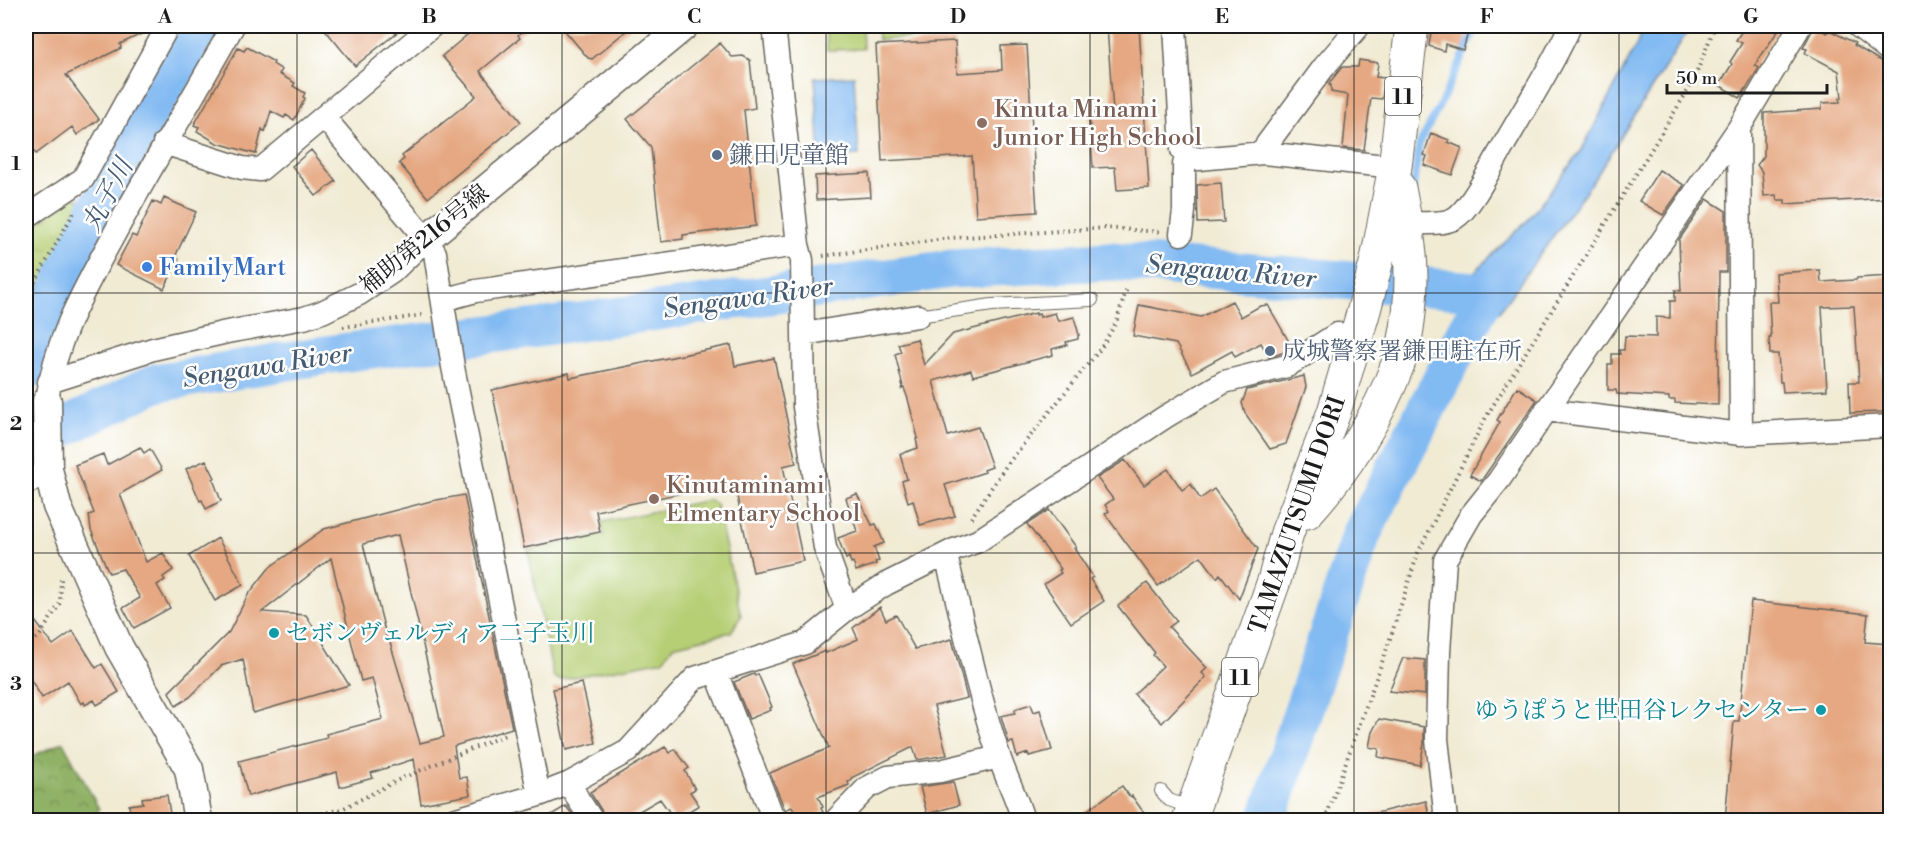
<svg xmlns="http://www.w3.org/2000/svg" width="1916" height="846" font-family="'Libre Bodoni','Noto Serif JP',serif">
  <defs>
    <pattern id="grass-tufts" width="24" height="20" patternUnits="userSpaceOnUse" patternTransform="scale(1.5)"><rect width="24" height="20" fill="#b6cf74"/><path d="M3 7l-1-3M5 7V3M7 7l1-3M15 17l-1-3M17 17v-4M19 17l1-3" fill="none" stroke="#9cb164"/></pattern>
    <pattern id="forest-crowns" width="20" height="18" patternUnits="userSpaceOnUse" patternTransform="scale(1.5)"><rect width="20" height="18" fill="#90b266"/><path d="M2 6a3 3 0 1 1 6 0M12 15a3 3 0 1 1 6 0" fill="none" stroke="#759053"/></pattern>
  </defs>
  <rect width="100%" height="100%" fill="#fff"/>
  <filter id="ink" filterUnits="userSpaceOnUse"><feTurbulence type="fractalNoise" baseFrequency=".0167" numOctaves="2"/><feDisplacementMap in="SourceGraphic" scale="12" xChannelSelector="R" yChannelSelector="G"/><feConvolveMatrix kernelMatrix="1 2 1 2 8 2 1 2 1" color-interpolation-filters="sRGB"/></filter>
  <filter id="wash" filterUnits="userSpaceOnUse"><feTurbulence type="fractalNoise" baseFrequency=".008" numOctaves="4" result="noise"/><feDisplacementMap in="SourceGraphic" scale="24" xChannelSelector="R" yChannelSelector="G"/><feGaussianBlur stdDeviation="1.35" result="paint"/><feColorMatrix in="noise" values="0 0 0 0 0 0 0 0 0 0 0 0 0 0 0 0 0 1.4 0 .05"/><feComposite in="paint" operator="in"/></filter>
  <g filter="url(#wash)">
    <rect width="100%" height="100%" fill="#f1ebd4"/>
    <path fill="url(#grass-tufts)" stroke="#697648" stroke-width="1.5" d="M76,197l17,9 -59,89 -8,-14v-50z"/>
    <path fill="url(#forest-crowns)" stroke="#566741" stroke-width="1.5" d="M63,742l36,67 -7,11h-66v-61z"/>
    <path fill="#b6cf74" stroke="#697648" stroke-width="1.5" d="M826,26h36l1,23 -36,1z
      M877,26h195l-194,14z
      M709,500l7,4 25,112 -10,16 -58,14 -10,14 -104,20 -6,-4 -25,-126 76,-15 -2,-13z"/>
    <path fill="#82baf2" stroke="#4f6b87" stroke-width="1.5" d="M1644,26h47l-94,149 -98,137 -34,-31 63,-61 53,-69 56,-107z
      M854,76l5,79 -39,2 -5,-79z"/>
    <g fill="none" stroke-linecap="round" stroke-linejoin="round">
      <path stroke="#82baf2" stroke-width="7" d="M1413,191l6,-46 19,-36 39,-83"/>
      <path stroke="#82baf2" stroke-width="39" d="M26,371c32,-86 74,-172 120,-252 18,-31 39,-61 56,-93
        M26,446l130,-63 169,-28 220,-28 406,-58 159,-8 377,31
        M1267,820l95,-287 125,-241 15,-18"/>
    </g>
    <g id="blocks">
      <path fill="#e5a882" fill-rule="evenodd" d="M26,26h127l-3,4 -30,14 1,4 -55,27 33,44 -22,16 -5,-8 -36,27 -10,-13z
        M322,26h83l-50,40z
        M478,26h53l-13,9 2,3 -40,33 41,51 -93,76 -29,-35 5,-4 -2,-3 74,-60 -34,-40z
        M561,26h71l-40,33 -4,-1z
        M1107,26h32l10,162 -32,2 -2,-23 -22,1 -4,-54 24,-2z
        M1432,26h38l-7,24 -18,-6 -1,7 -15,-5z
        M1745,26h36l-26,39 4,3 -19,30 -21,-13 13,-21 -2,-2 12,-19 -6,-3z
        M1814,27l13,6 2,-3 26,13 -1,2 28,17 8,2v134l-105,6v-4h-8l-1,-5 -12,1 -2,-24 -5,-7 7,-9v-43l58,-4v-6l18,-1v-4h2l-3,-27 -34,-18 2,-4 -4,-1z
        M955,41l2,32 45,-3 -1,-24 26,-1 10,167 -61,4 -4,-60 -90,5 -6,-116z
        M720,43l12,14 11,-1 7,4 5,48 -11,2 12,116 -73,9v4l-22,3 -10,-95 -24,-28z
        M247,47l27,15 -1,2 9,6 -3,4 16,9 -2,3 12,7 -2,4 2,1 -11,22 -8,-5 -2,3 -13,-7 -6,21 -3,-3 -6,25 -39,-11 -20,-12 2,-4 -5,-2 44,-77 6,3z
        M1359,60l19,3 -2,14 9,1 -3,21 -11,-1 -7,52 -21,-2 5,-53 -17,-3v-7h-2l1,-3 12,-15h16z
        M1431,133l18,7 -1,2 14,6 -10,27 -28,-10 3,-9 -3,-1z
        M311,150l25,31 -20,15 -24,-30z
        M1659,170l25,15 -21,30 -24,-14z
        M869,173l2,24 -55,3 -1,-24z
        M1221,183l3,39 -26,1 -1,-38z
        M164,198l32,14 -21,45 4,2 -15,30 -48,-24 16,-30 4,2 17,-36 8,4z
        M1707,199l19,12v61h-7l-1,133 -43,-2v-3h-6v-3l-52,-3 -1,-4h-8v-26h4v-10h8l-1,-4h5l1,-14 31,1v-20l14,1v-17h5v-11l6,1 -2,-51z
        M1820,270l1,12 35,-2 1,-2 33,-2v89l-8,1 3,45 -2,1 -33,1 -1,-31h10l-5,-76 -32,1 5,83 -44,2 -1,-10h-2l-2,-28h-8l-1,-16h2l-2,-36h9l-2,-29z
        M1232,301l9,16 19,-11 8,-1 24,42 -10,6 -13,4 -8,-14 -26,14 -3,-6 -40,22 -16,-29 -43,-8 6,-31 62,12z
        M1036,313v2l3,-1 1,3 15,-4 3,8 16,-4 5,18h-1v4l-12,3 1,3 -15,4 1,6 -80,21 -2,-6 -38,11 15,55 30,-9 14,40 -8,3 1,2 -40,13 10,31 -35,9 -7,-25 -5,2 -6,-21 5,-2 -7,-25 18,-6 -2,-9 2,-1 -10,-39 -4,-11 -2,1 1,-2 -8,-33 6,-2 -3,-8 19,-5 7,26 29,-31z
        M731,345l4,21 39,-8 22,105 -13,3 20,95 -50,11 -19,-90 -138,29 4,21 -76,16 -32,-158 77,-17 1,5z
        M1304,376l2,11 -20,57 -16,5 -25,-36 -3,-10 5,-13z
        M1517,387l20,13 -56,81 -11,-6 30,-53 -3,-2z
        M140,447l4,6 6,-4 12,21 -42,24 26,68 17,-9 10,17 -10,7 2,3 -8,5 13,23 -36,20 -11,-20 17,-10 -17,-29 -14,4 -18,-43 -2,-15 5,-2 -19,-48 28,-11 4,11z
        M206,460l9,18 -2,1 8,22 -15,8 -4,-9 -2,1 -14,-32z
        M1125,460l19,25 24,-16 14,21 9,-6 9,15 14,-10 44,60 -19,50 -19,-25 -3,4 -16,-22 -43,30 -53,-72 4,-3 -4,-6 8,-6 -16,-21z
        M857,494l15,31 4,-1 8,19 -10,4 5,14 -4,1 1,2 -20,7 -3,-9 -2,1 -2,-6 -3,2 -8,-21 19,-7 -11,-33z
        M464,495l48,233 -58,18 5,32 8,-1 3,18 -49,9 -7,-45 -43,14 2,5 -33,9 -3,-15 -89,24 -9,-35 88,-23 -1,-4 57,-15 -11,-41 -11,3 -30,-123 -69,54 44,3 43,70 -96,28 -10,-54 -22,7 -31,31 -14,9 -7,-14 60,-60 19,-37 22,-28 54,-38 107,-28zM398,535l46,202 -24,6 -31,-104h-2l-24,-95z
        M1049,510l27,37 -2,1 19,29 -3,2 14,22 -33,22 -27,-39 17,-11 -2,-3 2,-1 -34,-45z
        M218,538l25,47 -28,16 -26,-45z
        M1147,583l30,38 -8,6 38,41 -5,5 4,4 -44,46 -28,-29 29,-28 -10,-11 2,-2 -37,-47z
        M1751,601l117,13 -3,28 25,2v176h-165l9,-99h5z
        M880,607l6,13 10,-5 19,34 37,-10 15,59 -33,8 13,49 -30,5 -4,-13 -62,31 1,2 -4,2 1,3 -31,12 5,10 -2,1 2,4 -19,8h-6l-6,-13 -7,3 -15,-37 59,-25 -36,-84 32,-13 1,2 32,-14 -5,-11z
        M26,609l27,36 20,-14 23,37 6,-4 17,28 -22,13 -3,-5 -9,5 -1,-3 -3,2 -13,-23 -26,17 -16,-26z
        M1403,658l22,2v35l-36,-4z
        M754,674l1,2 3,-2 14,33 -2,1 1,2 -22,9 -15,-37z
        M582,683l14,60 -30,7 -13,-61z
        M1031,704l3,8 6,-2 12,40 -23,6 -1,-3 -11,4 -4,-15 -4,1 -8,-27 14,-3v-4z
        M1379,719l45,8v17l-4,21 -42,-8 1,-8 -10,-2 3,-15z
        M665,747l5,6 5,-4 14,19 -4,3 10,18 -5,3 9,13 -24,15 -15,-21 -36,21h-19l-2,-7 -13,-21z
        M953,782l6,23 -32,9 -7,-27z
        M1122,786l8,11 2,-1 17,24h-76z
        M167,795l4,25h-40l-2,-15 14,-2 -1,-5z
        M1426,801l4,19h-57l-1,-6z
        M566,806l10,14h-33z"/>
    </g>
  </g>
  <g filter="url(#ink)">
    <use href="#blocks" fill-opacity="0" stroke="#67645c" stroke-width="1.5"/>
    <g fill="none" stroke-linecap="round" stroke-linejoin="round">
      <defs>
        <path id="service" d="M918,316l74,-11 100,-5
          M1161,791l8,9 23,8"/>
        <path id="minor" d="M774,26l24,219 4,15 2,147 21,141 22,61
          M1175,26l7,124 4,6 -2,9v46l-3,23
          M1858,26l32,25
          M324,117l102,122 9,14 18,114 86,428
          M1739,128l2,306
          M164,143l78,25 18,2 172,-144
          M1263,153l4,-9 57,-77 35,-41
          M1186,156l13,3 64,-6 132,14
          M26,217l57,-38 85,-153
          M1405,223c13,0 39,2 50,-5 16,-10 36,-51 46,-68 23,-41 50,-81 69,-124
          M443,300l33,-9 322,-46
          M803,334l115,-18
          M49,382l104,-33 74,-17 77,-14 18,-6 37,-18 33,-22 34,-33
          M47,401c8,-64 40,-116 70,-172 38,-69 78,-135 116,-203
          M1546,410l195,24 149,-8
          M26,484l22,-15
          M946,556c17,66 31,135 53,200 7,22 18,42 24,64
          M716,672l58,148
          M570,783l8,16 14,21
          M453,820l86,-25 31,-12 58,-32 67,-73 110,-35 42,-34 39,-25 68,-34 24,-9 187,-124 59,-35 63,-16 50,-32 20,1
          M836,820l31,-32 21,-11 52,-6 59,-14
          M1446,820l-9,-81 2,-87 6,-92 26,-45 28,-35 240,-352 61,-102"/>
        <path id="tertiary" d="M426,239l258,-213
          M47,401l1,68 9,37 62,141 70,122 9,51"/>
        <path id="primary" d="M1307,512c38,-42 71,-94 91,-148 11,-28 15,-78 12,-109 -2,-22 -7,-45 -11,-67
          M1189,820l85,-239 13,-48 47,-121 30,-102 13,-50 18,-93 17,-141"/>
      </defs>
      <use href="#service" stroke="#67645c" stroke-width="14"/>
      <use href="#minor" stroke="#67645c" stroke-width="25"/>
      <use href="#tertiary" stroke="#67645c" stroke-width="31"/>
      <use href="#primary" stroke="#67645c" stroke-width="35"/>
      <path stroke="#67645c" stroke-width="4" stroke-dasharray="1.5 4.5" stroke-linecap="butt" d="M823,256l128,-18 155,-10 56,4
        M26,298l48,-86
        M343,327l81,-12
        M971,518l35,-52 95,-118 15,-25 11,-35
        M26,646l13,-9 21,-34 1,-24
        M292,820l50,-11 60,-31 103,-43
        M1325,820l61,-169 32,-98 68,-136 207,-335 22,-56"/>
      <use href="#service" stroke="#fff" stroke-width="12"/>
      <use href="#minor" stroke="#fff" stroke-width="22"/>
      <use href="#tertiary" stroke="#fff" stroke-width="28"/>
      <use href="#primary" stroke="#fff" stroke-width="33"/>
    </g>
  </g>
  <path fill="none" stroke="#1c1c1c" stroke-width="1.5" stroke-opacity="0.55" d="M297,26v794M562,26v794M826,26v794M1090,26v794M1354,26v794M1619,26v794M26,293h1864M26,553h1864"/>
  <g fill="#8d6e63" stroke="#fff" stroke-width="2">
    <circle cx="982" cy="123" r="6"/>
    <circle cx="654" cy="499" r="6"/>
  </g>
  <g fill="#5c6f8a" stroke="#fff" stroke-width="2">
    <circle cx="717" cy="155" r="6"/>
    <circle cx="1270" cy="351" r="6"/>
  </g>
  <circle fill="#3f7fe0" stroke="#fff" stroke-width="2" cx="147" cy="267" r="6"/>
  <g fill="#0f9aa8" stroke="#fff" stroke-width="2">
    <circle cx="274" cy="633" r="6"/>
    <circle cx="1821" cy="710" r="6"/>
  </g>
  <g text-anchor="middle" stroke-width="5" stroke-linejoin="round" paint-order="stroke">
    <g fill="#fff" stroke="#606060" stroke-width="1.5">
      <rect x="1385" y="77" width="36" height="38" rx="4.5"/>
      <rect x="1222" y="658" width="36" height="38" rx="4.5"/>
    </g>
    <g font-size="22" font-weight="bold" fill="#1c1c1c">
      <text x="1403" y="104">11</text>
      <text x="1240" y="685">11</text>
    </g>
    <g font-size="24" fill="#785e54" stroke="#fff" text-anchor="start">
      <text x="994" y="117">Kinuta Minami<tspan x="994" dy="28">Junior High School</tspan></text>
      <text x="666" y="493">Kinutaminami<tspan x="666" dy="28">Elmentary School</tspan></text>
    </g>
    <g font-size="24" fill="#4e5e75" stroke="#fff" text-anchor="start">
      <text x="729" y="163">鎌田児童館</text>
      <text x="1282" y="359">成城警察署鎌田駐在所</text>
    </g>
    <g font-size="24" fill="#1c1c1c" stroke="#fff">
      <text transform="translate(424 239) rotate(-39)" y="8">補助第216号線</text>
      <text transform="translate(1297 515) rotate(-71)" y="8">TAMAZUTSUMI DORI</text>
    </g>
    <g font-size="24" fill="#366cbe" stroke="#fff" text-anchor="start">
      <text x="159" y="275">FamilyMart</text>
    </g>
    <g font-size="24" fill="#0d838f" stroke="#fff" text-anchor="start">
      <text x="286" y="641">セボンヴェルディア二子玉川</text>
      <text x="1809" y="718" text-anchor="end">ゆうぽうと世田谷レクセンター</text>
    </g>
    <g font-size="26" font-style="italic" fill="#455b72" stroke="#fff">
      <text transform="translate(107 195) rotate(-62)" y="9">丸子川</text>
      <text transform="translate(1231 271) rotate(5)" y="9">Sengawa River</text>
      <text transform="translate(748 297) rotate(-8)" y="9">Sengawa River</text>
      <text transform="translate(267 365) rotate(-9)" y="9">Sengawa River</text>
    </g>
  </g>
  <rect width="1916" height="846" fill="none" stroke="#fff" stroke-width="66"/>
  <path d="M1667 84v9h160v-9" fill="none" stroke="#1c1c1c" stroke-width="3"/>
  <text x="1676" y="84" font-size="18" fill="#1c1c1c" stroke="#ffffff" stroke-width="4.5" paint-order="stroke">50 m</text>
  <rect x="33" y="33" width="1850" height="780" fill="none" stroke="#1c1c1c" stroke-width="2"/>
  <g font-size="20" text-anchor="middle" font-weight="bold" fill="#1c1c1c">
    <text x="165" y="23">A</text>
    <text x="429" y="23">B</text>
    <text x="694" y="23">C</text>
    <text x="958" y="23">D</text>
    <text x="1222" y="23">E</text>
    <text x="1487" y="23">F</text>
    <text x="1751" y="23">G</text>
    <text x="16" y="170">1</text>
    <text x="16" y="430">2</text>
    <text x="16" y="690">3</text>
  </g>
</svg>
